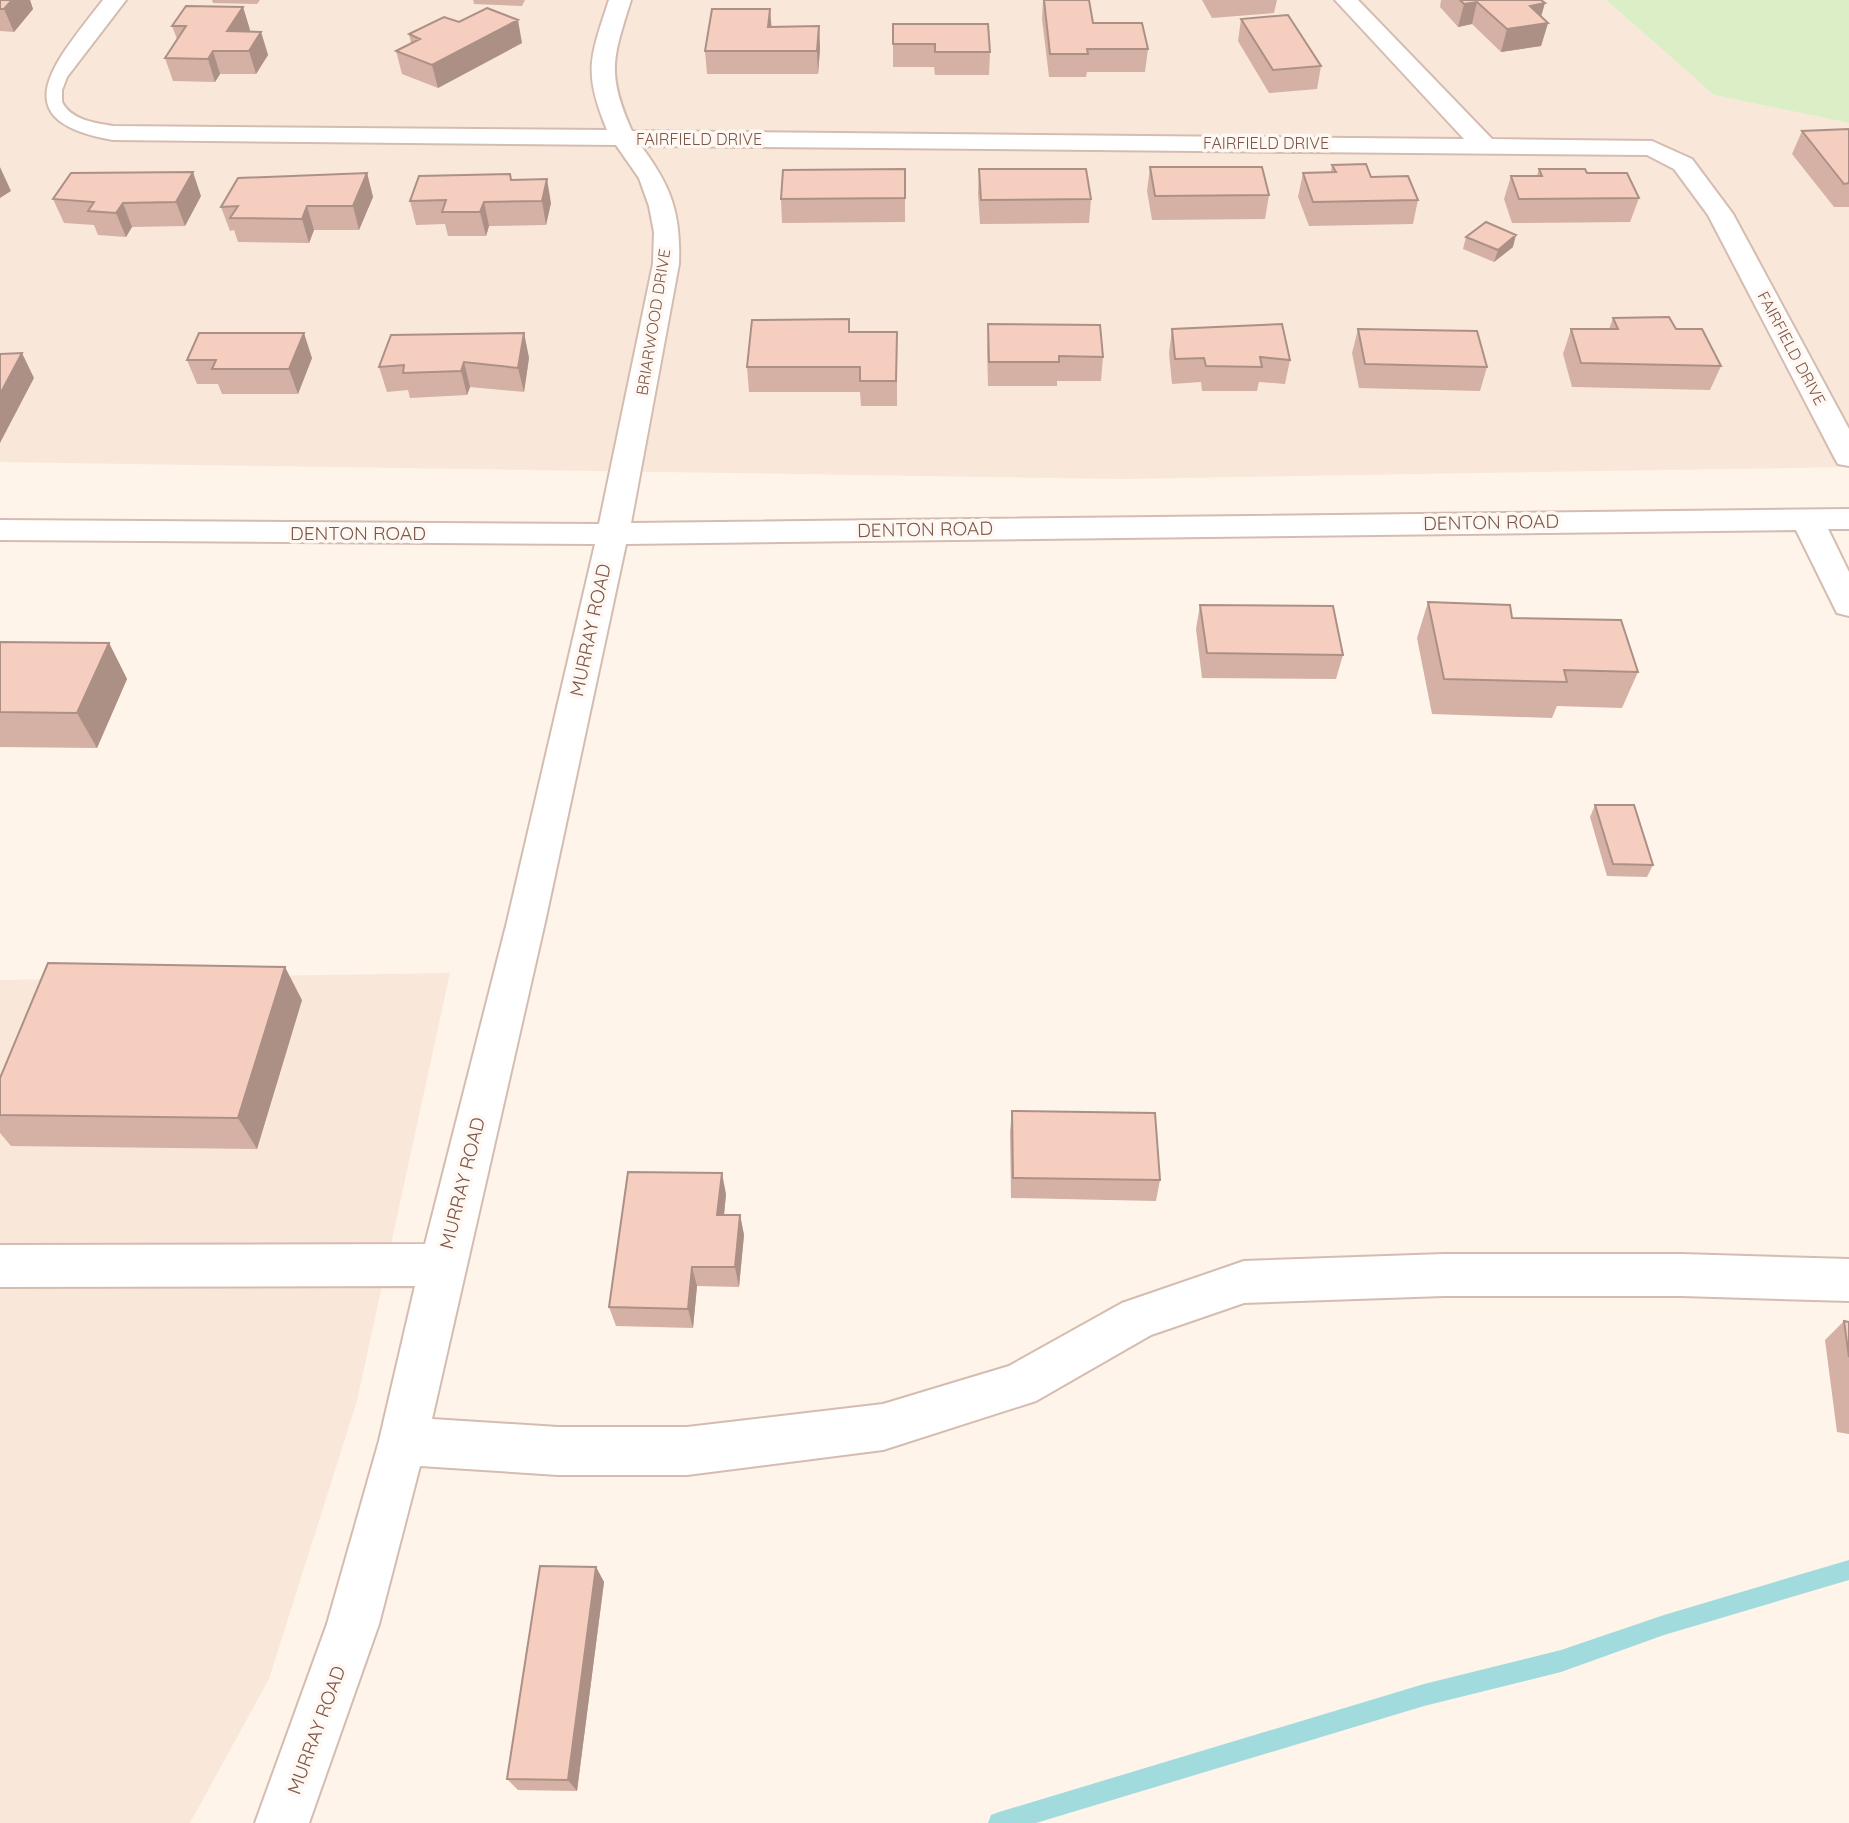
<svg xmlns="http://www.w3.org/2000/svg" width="1849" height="1823" font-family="Quicksand,sans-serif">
  <rect width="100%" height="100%" fill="#fef4ea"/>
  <path fill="#f9e8da" d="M0,0h1606l108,95 135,28v344l-727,12 -1122,-17z
    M450,973l-93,428 -88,278 -79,144h-190v-843z"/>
  <path fill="#dbeec6" d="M1606,0h243v123l-135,-28z"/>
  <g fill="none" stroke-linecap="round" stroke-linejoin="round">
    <path fill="#a1dbdd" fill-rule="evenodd" d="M1849,1560v20l-185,55 -103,37 -137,34 -388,117h-48l3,-8 8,-3 425,-128 137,-34 103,-35z"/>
    <defs>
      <path id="minor" d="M103,0h23l-59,77 -5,13v12c9,18 33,21 51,24l494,4c-24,-58 -17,-72 2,-130h22c-18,58 -25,73 1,131l832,8 -129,-139h23l134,139 160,2 40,18 41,55 116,215v37l-11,-2 -4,-7 -126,-242 -34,-46 -27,-14 -1006,-9c30,40 40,67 38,118l-48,259 1218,-14v20h-21l21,43v44l-12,-3 -4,-8 -37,-75 -1170,14 -81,378 -113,497 126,8h129l196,-23 126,-38 113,-63 122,-42 200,-7h237l168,5v42l-168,-5h-237l-200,7 -93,32 -115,66 -153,49 -196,25h-129l-138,-9 -41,158 -70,199h-54l72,-199 52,-183 36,-155 -415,1v-42l425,-1 82,-322 88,-378 -595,-4v-20l599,4 54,-260 1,-32 -5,-26 -10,-28 -23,-33 -503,-5c-113,-19 -58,-78 -10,-140z"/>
    </defs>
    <use href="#minor" stroke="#d5bcb0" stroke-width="4"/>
    <use href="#minor" fill="#fff" fill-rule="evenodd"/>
  </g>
  <path fill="#d4b1a4" d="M0,0h30l3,9 -19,23 -14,-1z
    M212,0h48l-3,4 -44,-1z
    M473,0h52l-3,6 -48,-2z
    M1043,0h46l4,23 55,26 -3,23h-58l-1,5h-37l-7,-58z
    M1202,0h75l-3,13 -62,5z
    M1441,0h100v17l7,6 -7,23 -40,6 -29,-28 -14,3 -18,-20z
    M243,7l7,23 -1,2h12l7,23 -12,19h-36l-5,8 -42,-1 -8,-23 12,-19 -5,-13z
    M1241,19l80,47 -4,23 -48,4 -31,-52z
    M459,22l63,21 -84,45 -36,-14 -6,-23 15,-8 -2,-9z
    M893,24l97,28 -1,23h-54l-1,-8h-41z
    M819,26l1,23 -2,25h-111l-2,-23 66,-24z
    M1849,129v78h-15l-42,-53 10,-23z
    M1332,165l39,12 47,23 -5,24 -104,2 -11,-29 5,-24 28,-1z
    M1150,167l119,28 -4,24 -113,1 -5,-29z
    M905,169v53l-123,1 -1,-24z
    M979,169l112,30 -2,24 -109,1 -2,-31z
    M1539,169l48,4 52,25 -9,24 -118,1 -8,-24 7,-23h26z
    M367,173l6,24 -14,33h-45l-5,13 -71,-1 -4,-12 -4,1 -9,-24z
    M511,180l40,23 -5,22 -57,1 -3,10h-38l-3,-12 -29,1 -6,-24z
    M201,196l-16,30 -53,1 -6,10 -28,-2 -4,-10 -30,-2 -11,-24z
    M1466,237l47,10 -19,15 -31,-13z
    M1613,318l108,48 -11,24 -138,-3 -9,-33 8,-25h38z
    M849,319l1,13h47v74h-36l-1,-14h-111l-2,-25z
    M988,324l115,33 -2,24h-44v5h-69l-1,-38z
    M1172,329l118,31 -5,24 -26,-2 -2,9h-55l-1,-9 -29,2 -3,-31z
    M1358,329l129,38 -7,24 -121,-3 -7,-35z
    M524,333l5,25 -5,34 -54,-5 -3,8 -57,3 -2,-8 -21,2 -8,-25z
    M312,358l-14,36h-76l-4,-10h-21l-10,-24z
    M1428,602l84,16 126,54 -16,36 -65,-2 -5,12 -120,-4 -15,-76z
    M1200,605l143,50 -7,24 -134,-1 -6,-49z
    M0,642l109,1 18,36 -30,69 -97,-1z
    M1595,805l58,60 -6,12 -40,-1 -17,-59z
    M302,1000l-45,149 -246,-3 -11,-13v-55z
    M1012,1111l148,69 -4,21 -145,-3 -1,-66z
    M726,1194l-2,21h16l4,20 -5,52 -42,-1 -4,42 -77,-2 -7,-19z
    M1844,1321l5,1v112l-12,-2 -12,-92z
    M596,1567l8,15 -27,209 -59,-1 -11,-11z"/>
  <path fill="#ac9086" d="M12,0h18l3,9 -19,23 -10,-23z
    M1477,2l-5,22 -14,3 6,-23z
    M1545,3l-6,21 9,-1 -7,23 -40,6 6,-23 23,-23z
    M243,7l7,23 -13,21 -10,-20z
    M770,9l2,23 -4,-5z
    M518,20l4,23 -84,45 -6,-23z
    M819,26l1,23 -2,25 -1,-23z
    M261,32l7,23 -12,19 -7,-23z
    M213,51l7,23 -5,8 -7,-23z
    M0,167l11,24 -11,7z
    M193,172l8,24 -16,30 -9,-24z
    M367,173l6,24 -14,33 -6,-24z
    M547,179l4,24 -5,22 -4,-24z
    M484,202l5,24 -3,10 -6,-24z
    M123,203l9,24 -6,10 -10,-24z
    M307,206l7,24 -5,13 -7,-24z
    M1516,235l-3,12 -19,15 4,-12z
    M304,333l8,25 -14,36 -9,-25z
    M524,333l5,25 -5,34 -6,-24z
    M22,353l12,25 -34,65v-49z
    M464,362l6,25 -3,8 -6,-24z
    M109,643l18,36 -30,69 -20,-35z
    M285,967l17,33 -45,149 -19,-31z
    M722,1173l4,21 -4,41 -5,-20z
    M740,1215l4,20 -5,52 -4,-20z
    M692,1267l5,19 -4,42 -5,-19z
    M596,1567l8,15 -27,209 -9,-11z"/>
  <path fill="#f6cebf" stroke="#ac9086" stroke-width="2" d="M0,0h12l-8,9h-4z
    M1044,0h45l4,23h49l6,26h-61l1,5h-38z
    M1460,0h81l4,3 -15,3 18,17 -41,6 -30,-27 -13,2z
    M186,6l57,1 -16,24 34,1 -12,19h-36l-5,8 -43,-1 21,-32h-14z
    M487,8l31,12 -86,45 -36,-14 24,-12 -11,-5 35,-17 15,5z
    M712,9h58l-2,18 51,-1 -2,25h-112z
    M1288,15l33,51 -48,4 -32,-51z
    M893,24h95l2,28h-55v-8h-42z
    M1849,129v54l-5,1 -42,-53z
    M1366,164l5,13 37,-1 10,24 -105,2 -10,-29 33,-1 -4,-7z
    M1150,167h112l7,28 -114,1z
    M905,169v29l-124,1 2,-29z
    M979,169h107l5,30 -110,1z
    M1539,169h46l2,4h40l12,25 -120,1 -8,-23h31z
    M193,172l-17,30 -53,1 -7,10 -28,-2 6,-9 -41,-3 18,-26z
    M367,173l-14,33h-46l-5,13 -72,-1 8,-12 -17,1 17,-29z
    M510,174l1,6 36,-1 -5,22 -58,1 -4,10h-38l4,-12 -36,1 9,-25z
    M1486,222l30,13 -18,15 -32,-13z
    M1669,317l7,12h26l19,37 -140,-3 -10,-34h47l-5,-11z
    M849,319v13h48l-1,49h-36v-14h-113l5,-47z
    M988,324l112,1 3,32 -44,-1v6h-70z
    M1282,324l8,36 -30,-3 2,10 -56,-1 -2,-8 -29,1 -3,-30z
    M1358,329l119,2 10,36 -122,-3z
    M199,333h105l-15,36h-77l4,-9h-29z
    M524,333l-6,35 -54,-6 -3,9 -58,2 1,-8 -25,2 12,-32z
    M22,353l-22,41v-40z
    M1428,602l82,3 2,13 109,2 17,52 -74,-2 3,12 -123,-3z
    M1200,605l133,1 10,49 -136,-2z
    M0,642l109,1 -32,70 -77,-1z
    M1595,805h39l19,60 -40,-1z
    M48,963l237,4 -47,151 -238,-3v-37z
    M1012,1111l143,2 5,67 -147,-2z
    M628,1172l94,1 -5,42h23l-5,52h-43l-4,42 -79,-2z
    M1844,1321l5,1v35z
    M540,1566l56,1 -28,213 -61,-1z"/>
  <g text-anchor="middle" stroke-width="7" stroke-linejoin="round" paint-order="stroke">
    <g font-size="16" fill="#7c564a" stroke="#fff8f2">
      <text x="699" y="145">FAIRFIELD DRIVE</text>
      <text x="1266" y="149">FAIRFIELD DRIVE</text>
      <text transform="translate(653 322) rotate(-81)" y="6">BRIARWOOD DRIVE</text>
      <text transform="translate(1792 348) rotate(62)" y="6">FAIRFIELD DRIVE</text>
    </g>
    <g font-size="19" fill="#7c564a" stroke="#fff8f2">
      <text transform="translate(1491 522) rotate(-1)" y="7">DENTON ROAD</text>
      <text transform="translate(925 529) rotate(-1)" y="7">DENTON ROAD</text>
      <text x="358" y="540">DENTON ROAD</text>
      <text transform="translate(590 630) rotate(-78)" y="7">MURRAY ROAD</text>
      <text transform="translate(462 1183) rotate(-76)" y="7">MURRAY ROAD</text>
      <text transform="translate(316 1730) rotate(-70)" y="7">MURRAY ROAD</text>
    </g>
  </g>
</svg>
